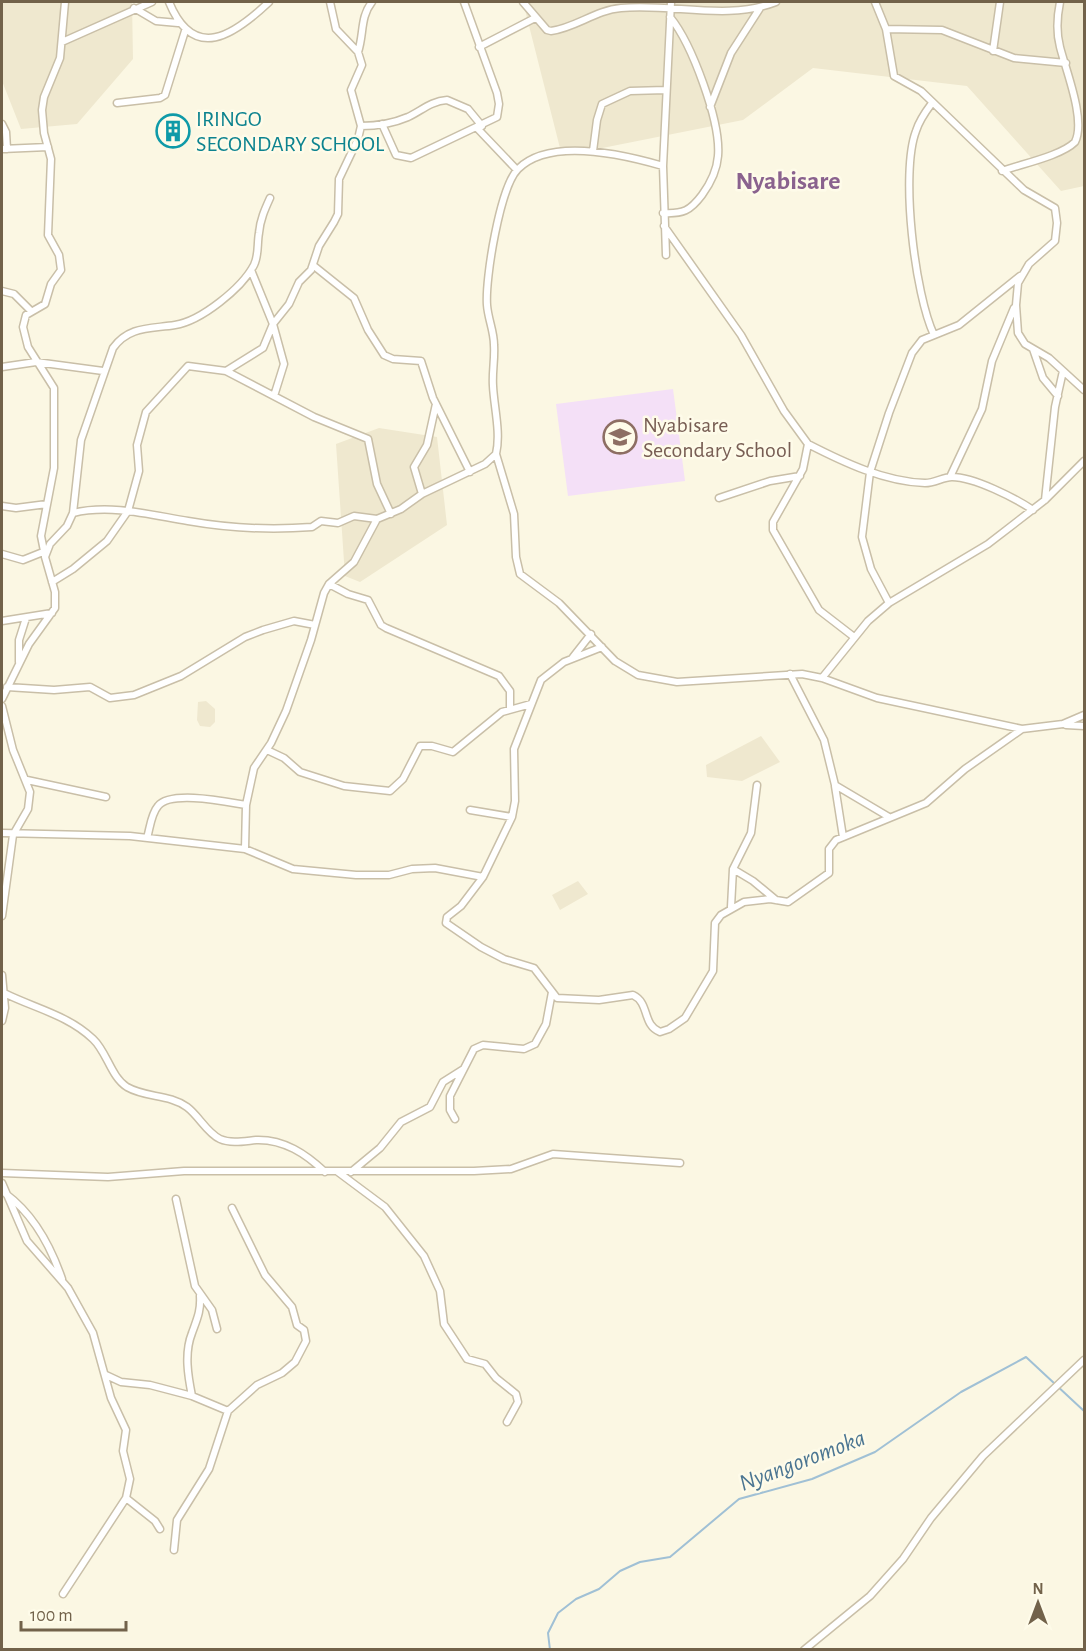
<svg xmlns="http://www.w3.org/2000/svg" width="1086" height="1651" font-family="'Alegreya Sans',sans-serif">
  <rect width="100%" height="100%" fill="#fbf7e3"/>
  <path fill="#efe8cf" d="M2,2h130l1,57 -56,65 -56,5 -19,-48z
    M523,2h561v184l-23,5 -94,-105 -154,-18 -70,52 -181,36z
    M379,428l58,9 10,88 -87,57 -15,-6 -9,-132z
    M206,701l9,8v13l-5,5 -10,-1 -3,-6 1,-18z
    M761,736l19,26 -38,19 -35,-4 -1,-12z
    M578,881l10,13 -28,16 -8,-15z"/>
  <path fill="#f4e0f7" d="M673,389l12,92 -117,15 -12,-92z"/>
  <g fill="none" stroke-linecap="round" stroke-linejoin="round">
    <path stroke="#a0c0d5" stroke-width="2" d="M550,1650l-2,-17 10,-20 18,-14 23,-10 21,-18 20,-9 30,-5 69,-58 73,-20 63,-27 86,-60 65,-35 58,54"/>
    <defs>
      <path id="street" d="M169,2c25,61 65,33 100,0
        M523,2l24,28 4,1c24,-3 45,-21 70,-23 51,-5 106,13 155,-6
        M875,2l11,27 8,47 27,15 103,99 31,18 2,15 -2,18 -26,23 -11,19 -2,22 2,28 7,11 24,14 35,32
        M134,8l22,13 22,2
        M886,29l56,1 72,28 52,5
        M62,42l90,-40
        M479,47l56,-29
        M993,51l7,-49
        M358,52c6,-18 2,-35 14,-50
        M117,103l43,-5 5,-3 20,-64
        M932,103c-6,8 -13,18 -16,28 -16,42 -1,164 18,204
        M710,107l21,-54 29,-45
        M2,124l4,8 1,17
        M382,124l14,31 15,3 86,-41 2,-13 -2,-11 -33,-91
        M361,126c15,0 33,-3 47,-9 13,-6 23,-16 39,-17l21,9 14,17
        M477,128l40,42
        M2,149l46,-2
        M593,151l4,-31 5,-16 28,-13 36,-1
        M1002,171c19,-7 59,-15 73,-29 11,-22 -9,-71 -15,-95 -4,-15 -3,-30 0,-45
        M663,213c20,1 27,-2 39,-18 8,-11 15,-25 16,-39 3,-34 -26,-112 -48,-139
        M664,226l77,109 43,76 24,33 -5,25 -30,53v8l46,80 35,27
        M666,255l-3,-89 8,-164
        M314,266l40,32 14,32 16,25 9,4 28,2 12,37 37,74
        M251,270l22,54 11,40 -10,32
        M2,291l12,3 17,17
        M1033,349l10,29 15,18
        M2,367l34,-5 67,9
        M226,371l37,-23 10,-24 16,-20 10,-22 12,-12 8,-24 15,-24 4,-8 1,-35 19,-40 3,-13 -10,-36 11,-25 -4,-13 -22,-23 -6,-27
        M808,444c35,18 77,38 117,39 10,0 18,-6 27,-6 22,0 63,21 81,33
        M496,454l18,60 2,43 4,17 39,29 56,58 23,14 39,7 125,-8 20,4 55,20 145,31
        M950,477l32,-68 10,-48 22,-53
        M422,494l-8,-27 13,-22 9,-41
        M719,498l51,-17 30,-5
        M1045,500l10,-93 8,-36
        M2,506l14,2 31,-4
        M73,513c38,-9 78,2 115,8 40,7 85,9 124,6l9,-6 17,2 16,-7 23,3
        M2,554l21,6 20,-8
        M45,556l-4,-20 13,-68v-80l-26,-41 -5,-20 3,-12 19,-11 6,-20 10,-14 -2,-15 -11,-20 3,-76 -7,-26 -2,-23 2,-13 16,-39 5,-56
        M52,582l21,-13 34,-28 21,-30 11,-40 -2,-26 9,-33 42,-46 38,5 88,46 54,22 9,45 14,30
        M329,584l19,10 20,6 13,25 5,3 113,48 11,15v17
        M889,603l-18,-34 -9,-32 8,-65 19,-59 23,-60 10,-13 37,-15 61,-49
        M2,621l50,-8
        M602,647l-38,15 -23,18 -27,69 1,52 -3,16 -29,60 -22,29 -14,11 -1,6 35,24 23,12 30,9 23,30 42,2 34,-5c17,8 9,30 27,37l9,-3 16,-11 28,-47 2,-48 6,-8 23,-13 26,-3 18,3 41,-29v-24l7,-9 90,-37 39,-34 57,-40 41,-5 21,-9
        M573,657l18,-23
        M19,662v-22l7,-22
        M790,674l34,66 11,45 54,32
        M822,678l46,-57 21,-18 99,-59 57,-44 39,-39
        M7,687l47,3 36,-3 20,11 24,-3 47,-19 64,-39 18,-7 31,-9 21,4
        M2,699l27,-55 26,-36v-16l-10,-35 5,-13 17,-18 6,-13 8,-73 32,-92c16,-22 37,-19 62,-23 26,-4 67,-37 79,-60 5,-10 3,-22 5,-32 1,-13 6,-24 11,-35
        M2,706l11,44 17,42 -2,17 -15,26 -11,81
        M1066,725l18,1
        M267,750l17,8 16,14 44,14 46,5 13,-12 17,-33h12l21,6 49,-40 29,-8
        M27,780l79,17
        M835,786l8,51
        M470,810l42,7
        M2,833l128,3 115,13 48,20 63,6h33l23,-6 23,-1 48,9
        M147,838c3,-10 4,-24 11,-32 13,-16 69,-4 88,-1
        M245,849l1,-44 8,-37 17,-25 15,-32 25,-71 13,-47 5,-9 25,-22 23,-43 24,-10 21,-15 63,-30 11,-10c5,-21 -2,-47 -3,-68 -1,-14 2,-27 1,-41 0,-14 -6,-26 -7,-40 -2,-26 13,-118 31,-136 32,-32 107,-14 145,-3
        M733,869l20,12 23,19
        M731,907l2,-38 18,-36 6,-48
        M2,975l3,33 -3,13
        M4,993c30,15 64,22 89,46 14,13 18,38 34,48 19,11 42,7 60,20 12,9 20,26 33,32 11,5 25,2 36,1 28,-1 50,14 69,32
        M455,1119l-5,-9v-14l24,-47 9,-4 41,4 11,-5 11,-20 6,-32
        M338,1172l47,35 39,49 16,35 4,33 23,35 18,5 11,14 20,16 2,8 -11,20
        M351,1172l29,-24 21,-26 29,-15 13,-25 19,-12
        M2,1173l106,4 76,-6h290l37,-2 42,-15 127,9
        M2,1183l25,58 41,47 25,45 18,65 15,32 -3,21 7,28 -4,19 -63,96
        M6,1194c27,20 45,53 56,85
        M176,1199l19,87 17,24 5,19
        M106,1375l15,7 29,3 42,11 36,15 29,-26 25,-12 13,-11 11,-21 -2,-11 -7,-5 -5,-18 -27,-32 -33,-67
        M192,1396c-4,-20 -8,-43 0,-63 5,-14 9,-22 8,-37
        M126,1498l29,23 5,8
        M174,1550l3,-30 32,-51 19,-58
        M804,1650l66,-54 33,-37 28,-41 52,-62 101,-96"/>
    </defs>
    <use href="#street" stroke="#c9bfa8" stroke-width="9"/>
    <use href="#street" stroke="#fff" stroke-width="6"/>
  </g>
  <defs>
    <symbol id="building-ring" viewBox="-11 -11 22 22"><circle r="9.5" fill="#fefbe9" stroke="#0f9aa8" stroke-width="1.5"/><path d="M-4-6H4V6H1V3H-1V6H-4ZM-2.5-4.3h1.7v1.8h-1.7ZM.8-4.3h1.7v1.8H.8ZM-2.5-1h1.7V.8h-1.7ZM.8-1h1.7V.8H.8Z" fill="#0f9aa8"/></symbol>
    <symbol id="school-ring" viewBox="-11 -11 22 22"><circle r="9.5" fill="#fefbe9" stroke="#8d6e63" stroke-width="1.5"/><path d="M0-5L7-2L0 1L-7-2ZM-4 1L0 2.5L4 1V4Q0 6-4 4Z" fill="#8d6e63"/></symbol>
  </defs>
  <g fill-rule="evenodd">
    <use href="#building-ring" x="154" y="112" width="38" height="38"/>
    <use href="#school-ring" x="601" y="418" width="38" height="38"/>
  </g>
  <g text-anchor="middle" stroke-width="5" stroke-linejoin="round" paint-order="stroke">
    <g font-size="22" fill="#0d838f" stroke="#fefbe9" text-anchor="start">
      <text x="196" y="126">IRINGO<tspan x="196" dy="25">SECONDARY SCHOOL</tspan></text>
    </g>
    <g font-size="22" fill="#785e54" stroke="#fefbe9" text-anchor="start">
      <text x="643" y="432">Nyabisare<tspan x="643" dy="25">Secondary School</tspan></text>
    </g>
    <g font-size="24" font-style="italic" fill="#4c7692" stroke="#fefbe9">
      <text transform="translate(802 1460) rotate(-21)" y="8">Nyangoromoka</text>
    </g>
    <g font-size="26" font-weight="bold" fill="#8a628e" stroke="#fefbe9">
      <text x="788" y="189">Nyabisare</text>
    </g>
  </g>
  <rect width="1086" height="1651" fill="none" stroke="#72624a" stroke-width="6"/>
  <g transform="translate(1038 1603)" stroke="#fefbe9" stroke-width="4.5" paint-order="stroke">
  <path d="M0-4.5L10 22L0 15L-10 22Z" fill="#72624a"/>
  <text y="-9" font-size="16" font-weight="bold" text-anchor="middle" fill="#72624a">N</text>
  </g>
  <path d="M21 1621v9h105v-9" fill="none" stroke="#72624a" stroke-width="3"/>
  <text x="30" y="1621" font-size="18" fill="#72624a" stroke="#fefbe9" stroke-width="4.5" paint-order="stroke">100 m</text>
</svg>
